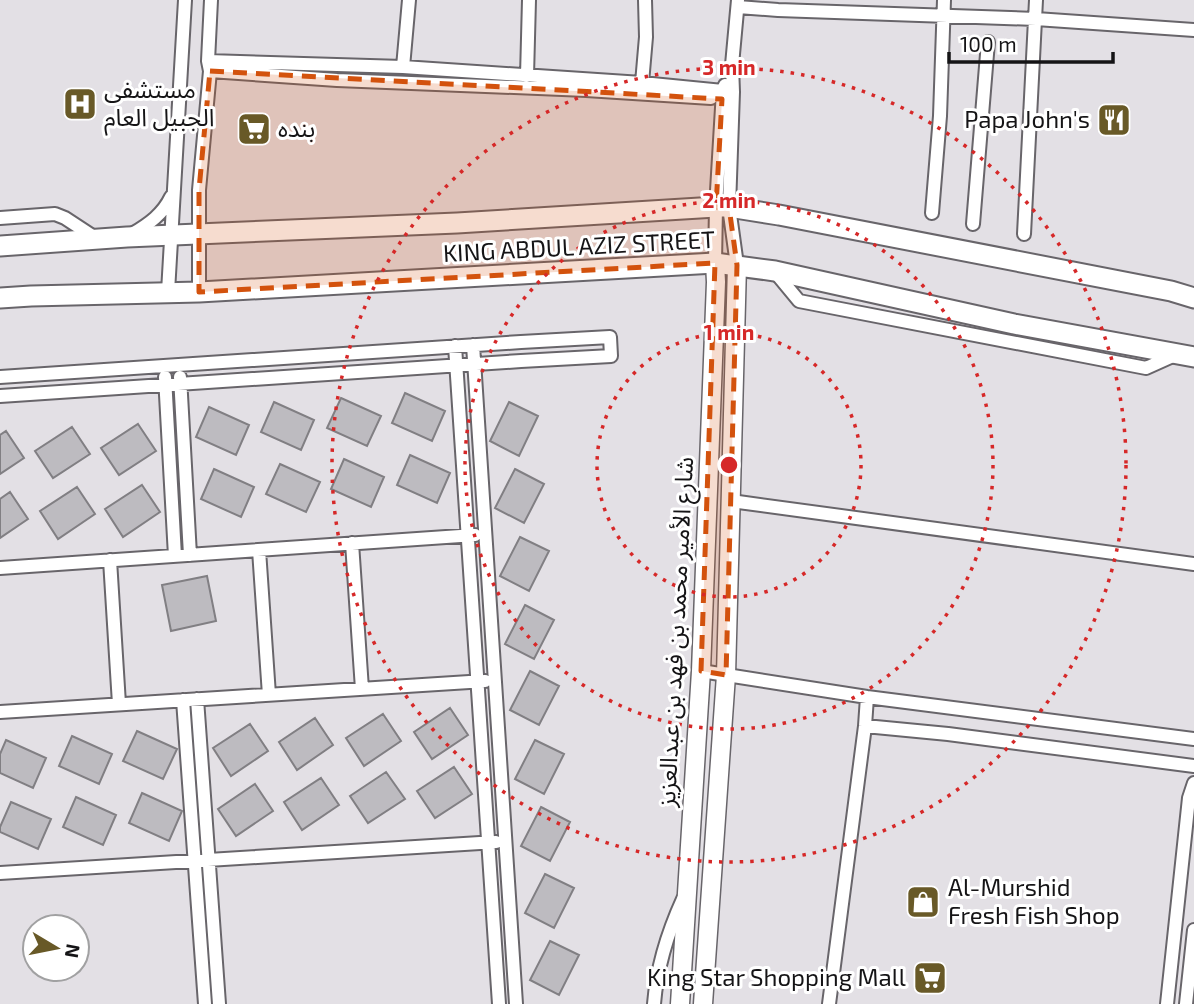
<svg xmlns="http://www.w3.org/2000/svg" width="1194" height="1004" font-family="'Exo 2','Noto Sans Arabic',sans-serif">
  <rect width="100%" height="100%" fill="#e3e0e5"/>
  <path fill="#bdbbc0" stroke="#817f83" stroke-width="2" d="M405,393l40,18 -13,30 -40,-18z
    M341,398l40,18 -14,30 -40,-18z
    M274,402l40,18 -13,30 -40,-18z
    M509,402l29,14 -19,40 -29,-15z
    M209,407l40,18 -13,30 -40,-18z
    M138,424l18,27 -37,24 -18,-27z
    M72,427l18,27 -37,24 -18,-27z
    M6,431l18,27 -24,16v-39z
    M410,455l40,18 -13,30 -40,-18z
    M344,459l40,18 -13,30 -40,-18z
    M280,464l40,18 -14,30 -40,-18z
    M214,469l40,18 -13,30 -40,-18z
    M515,469l29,15 -20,39 -29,-15z
    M142,485l18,27 -37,25 -18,-28z
    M77,487l18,27 -37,25 -18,-28z
    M10,492l18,27 -28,19v-39z
    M520,537l29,14 -20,40 -29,-15z
    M207,576l9,45 -45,10 -9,-46z
    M525,605l29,15 -20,39 -29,-15z
    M530,671l29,15 -20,39 -29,-15z
    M450,708l18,27 -36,24 -18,-27z
    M383,714l18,27 -37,25 -18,-28z
    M315,718l18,27 -36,25 -18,-28z
    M250,724l18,27 -37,25 -18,-28z
    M137,731l40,18 -14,30 -40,-18z
    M72,736l40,18 -13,30 -40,-18z
    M6,740l40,18 -13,30 -33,-15v-19z
    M535,740l29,14 -20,40 -29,-15z
    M454,767l18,27 -37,24 -18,-27z
    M386,772l19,27 -37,24 -18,-27z
    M321,778l18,27 -37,25 -18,-28z
    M255,784l18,27 -37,25 -18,-27z
    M142,793l40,18 -13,30 -40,-18z
    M76,797l40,18 -13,30 -40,-18z
    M11,802l40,17 -13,30 -38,-17v-5z
    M541,807l29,15 -20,39 -29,-15z
    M545,874l29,14 -20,40 -29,-15z
    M550,941l29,14 -20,40 -29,-15z"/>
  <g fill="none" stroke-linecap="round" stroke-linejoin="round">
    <defs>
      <path id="minor" d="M738,7l40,3 258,9 158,11
        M208,61l195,6 239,16 91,9
        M403,67l6,-67
        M210,71l127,9 249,10 125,8
        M527,76l2,-76
        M642,83l4,-46 -1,-37
        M932,213l8,-97 4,-116
        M0,218l55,-4 10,4 32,21
        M973,224l15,-182
        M132,234c17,-10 31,-20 39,-37
        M1024,234l12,-234
        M715,263l1,-56 7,-116 2,-6
        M737,265l-8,-58 4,-115 -1,-27 6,-65
        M775,272l24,29 347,67 29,-13
        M168,292l17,-292
        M199,292v-102l11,-119 -2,-10 3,-61
        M473,345l43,659
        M455,346l44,658
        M0,377l521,-35 89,-5 1,19 -90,5 -521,35
        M165,377l10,179
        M180,377l10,178
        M731,501l463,63
        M352,543l10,146
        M259,550l10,145
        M110,560l9,144
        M0,568l475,-33
        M701,671l166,26 327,42
        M197,699l22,305
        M183,700l22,304
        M0,712l485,-31
        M865,726l83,8 246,32
        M0,873l496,-31
        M654,1004c3,-38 13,-70 29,-105
        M829,1004l36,-278 2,-29
        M1167,1004l22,-206 5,-15
        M1186,1004l8,-74"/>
      <path id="secondary" d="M680,1004l21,-333 15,-389 -1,-19
        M703,1004l23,-329 11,-410"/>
      <path id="primary" d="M0,246l127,-9 330,-14 259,-16h13l50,8 392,76 23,7
        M0,298l31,-2 168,-4 516,-29 60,8 239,53 180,33"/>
    </defs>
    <use href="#minor" stroke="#68656a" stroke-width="16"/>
    <use href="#secondary" stroke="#68656a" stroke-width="21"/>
    <use href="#primary" stroke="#68656a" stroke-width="23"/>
    <use href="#minor" stroke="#fff" stroke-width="12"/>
    <use href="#secondary" stroke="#fff" stroke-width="18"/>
    <use href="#primary" stroke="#fff" stroke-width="19"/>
  </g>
  <path fill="#d3520d" fill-opacity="0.2" stroke="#d3520d" stroke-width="5" stroke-dasharray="14 9" stroke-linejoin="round" d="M210,71l512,28 -6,108h13l8,58 -11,410 -25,-4 14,-408 -516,29v-102z"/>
  <g fill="none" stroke="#d62828" stroke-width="3.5" stroke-dasharray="3.5 7">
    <circle cx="729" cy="465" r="132"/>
    <circle cx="729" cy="465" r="264"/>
    <circle cx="729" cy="465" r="397"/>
  </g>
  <defs>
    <symbol id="hospital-square" viewBox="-11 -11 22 22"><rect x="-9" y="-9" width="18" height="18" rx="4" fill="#685927" stroke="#fff"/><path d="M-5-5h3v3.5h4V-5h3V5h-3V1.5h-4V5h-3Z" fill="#fff"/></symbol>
    <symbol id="restaurant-square" viewBox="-11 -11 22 22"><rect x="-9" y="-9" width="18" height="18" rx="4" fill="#685927" stroke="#fff"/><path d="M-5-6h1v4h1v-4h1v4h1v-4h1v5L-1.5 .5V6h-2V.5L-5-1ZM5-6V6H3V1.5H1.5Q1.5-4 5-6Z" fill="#fff"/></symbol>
    <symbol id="supermarket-square" viewBox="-11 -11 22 22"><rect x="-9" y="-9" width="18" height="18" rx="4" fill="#685927" stroke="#fff"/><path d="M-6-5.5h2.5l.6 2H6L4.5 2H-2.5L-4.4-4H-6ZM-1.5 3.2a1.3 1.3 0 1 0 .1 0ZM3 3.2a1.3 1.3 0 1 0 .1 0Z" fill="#fff"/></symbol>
    <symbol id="shop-square" viewBox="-11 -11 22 22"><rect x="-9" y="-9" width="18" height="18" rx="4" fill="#685927" stroke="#fff"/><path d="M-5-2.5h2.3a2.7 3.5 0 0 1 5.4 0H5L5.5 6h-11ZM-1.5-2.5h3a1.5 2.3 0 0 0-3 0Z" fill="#fff"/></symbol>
  </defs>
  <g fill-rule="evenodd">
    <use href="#hospital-square" x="61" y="85" width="38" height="38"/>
    <use href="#restaurant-square" x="1095" y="101" width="38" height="38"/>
    <use href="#supermarket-square" x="235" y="110" width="38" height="38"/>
    <use href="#shop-square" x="904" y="883" width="38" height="38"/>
    <use href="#supermarket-square" x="911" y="959" width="38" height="38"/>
  </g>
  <g text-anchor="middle" stroke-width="6" stroke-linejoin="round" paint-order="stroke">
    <g font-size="24" fill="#151416" stroke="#fff" text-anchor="start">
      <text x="104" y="98">مستشفى<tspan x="104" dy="28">الجبيل العام</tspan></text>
      <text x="1090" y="128" text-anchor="end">Papa John's</text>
      <text x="278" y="137">بنده</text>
      <text x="948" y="896">Al-Murshid<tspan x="948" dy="28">Fresh Fish Shop</tspan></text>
      <text x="906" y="986" text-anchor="end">King Star Shopping Mall</text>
    </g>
    <g font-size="24" fill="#151416" stroke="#fff">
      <text transform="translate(579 247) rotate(-3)" y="8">KING ABDUL AZIZ STREET</text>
      <text transform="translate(676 632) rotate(-87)" y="8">شارع الأمير محمد بن فهد بن عبدالعزيز</text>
    </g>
  </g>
  <circle cx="729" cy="465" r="10" fill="#d62828" stroke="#fff" stroke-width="3.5"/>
  <g font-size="21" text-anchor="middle" font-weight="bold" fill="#d62828" stroke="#fff" stroke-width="6" stroke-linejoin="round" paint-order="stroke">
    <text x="729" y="75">3 min</text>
    <text x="729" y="208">2 min</text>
    <text x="729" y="340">1 min</text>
  </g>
  <g transform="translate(56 948) rotate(100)"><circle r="33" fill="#ffffff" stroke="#a1a1a2" stroke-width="2"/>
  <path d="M0-5L12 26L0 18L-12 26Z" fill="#685927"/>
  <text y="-10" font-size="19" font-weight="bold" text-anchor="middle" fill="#151416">N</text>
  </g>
  <path d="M949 52v10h164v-10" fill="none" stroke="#151416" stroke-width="3.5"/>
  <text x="960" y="52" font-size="21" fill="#151416" stroke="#ffffff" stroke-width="5" paint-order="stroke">100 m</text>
</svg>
